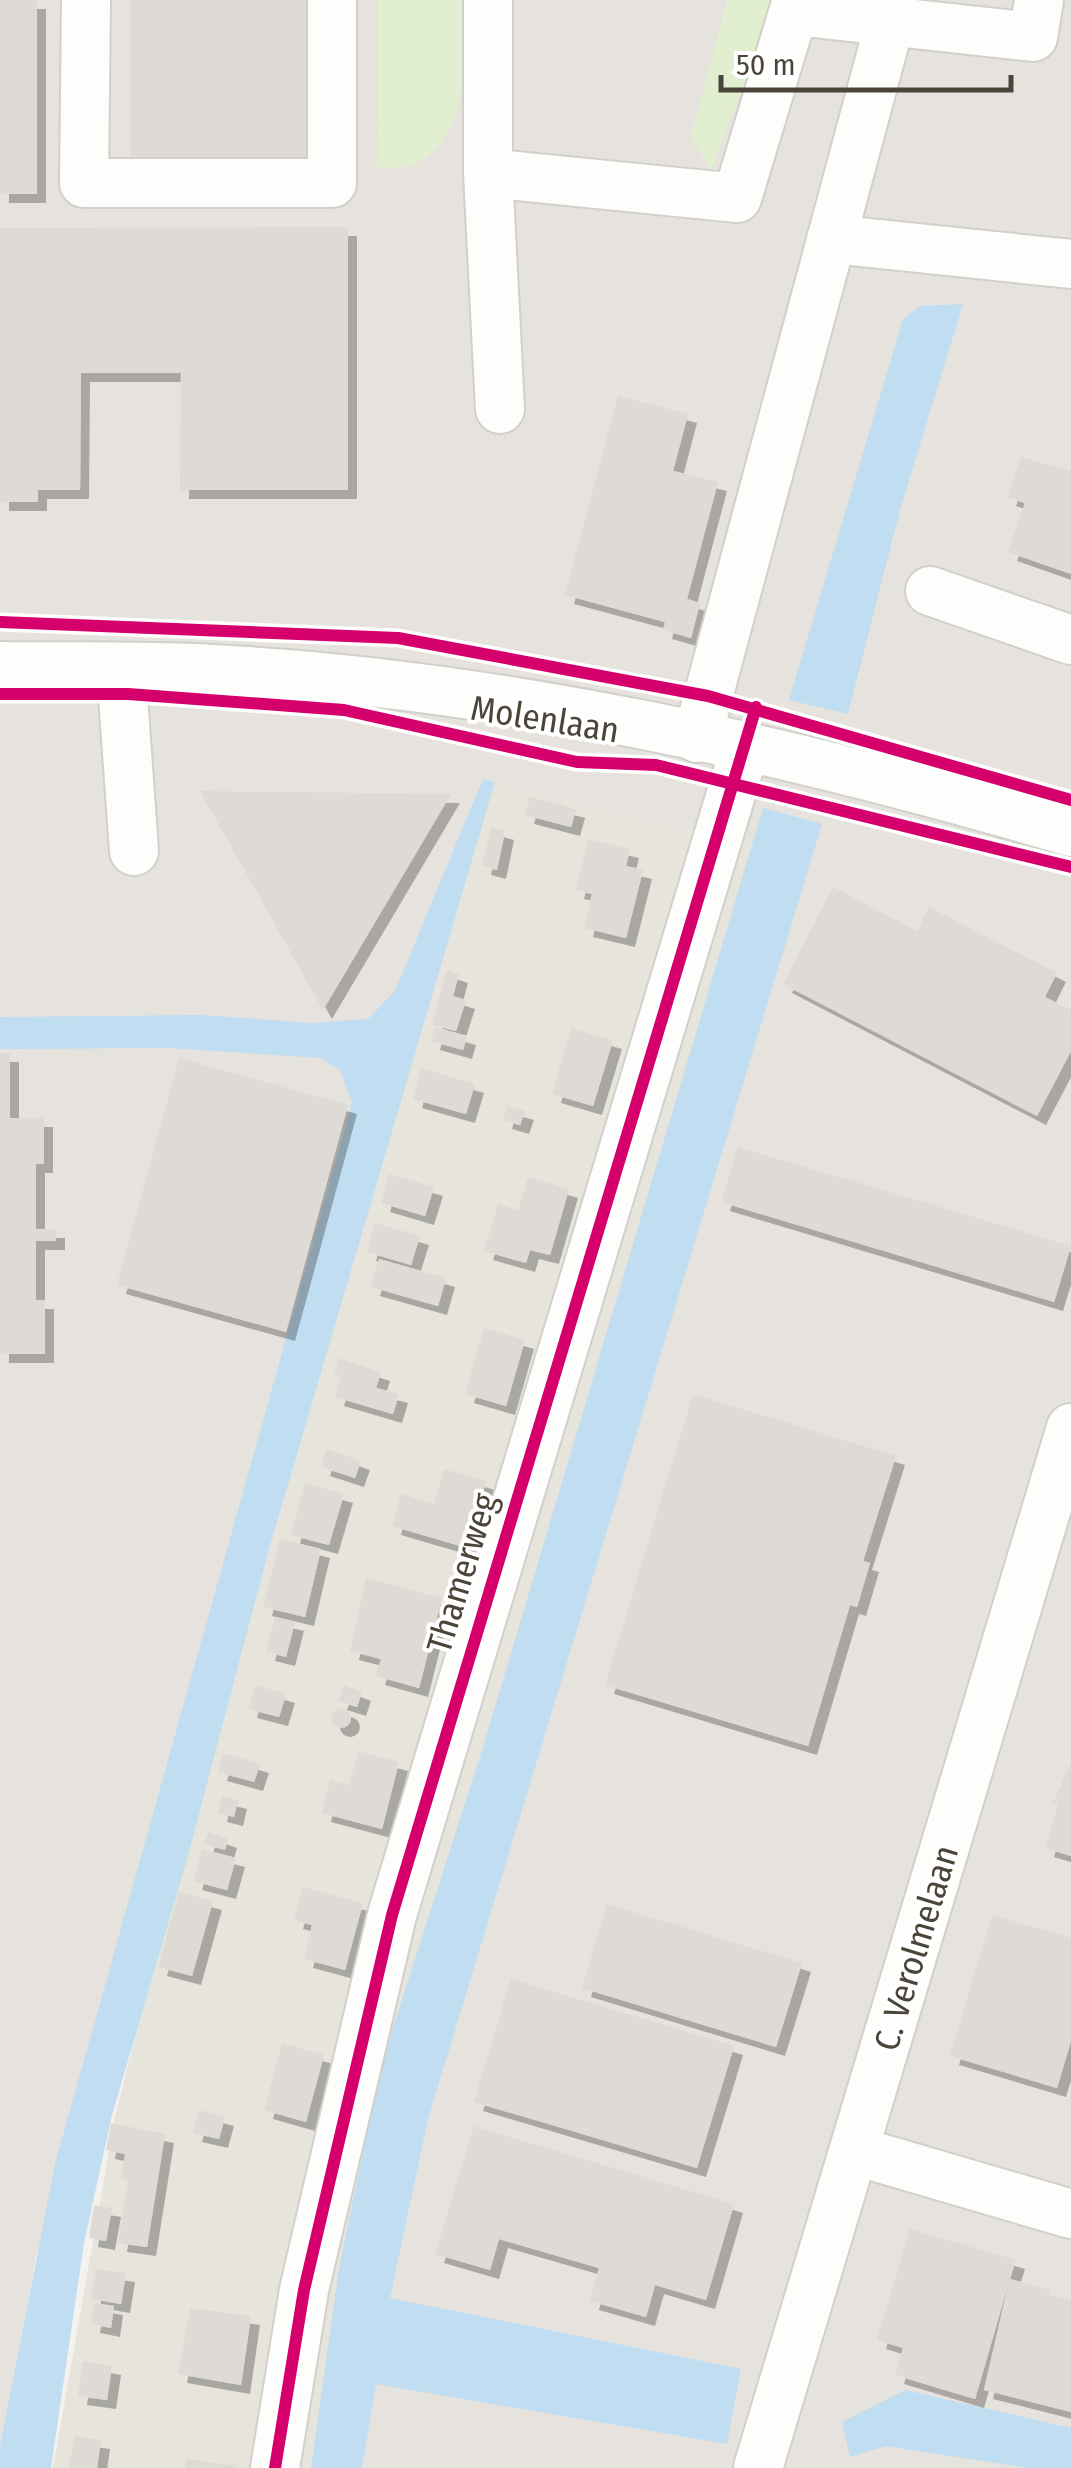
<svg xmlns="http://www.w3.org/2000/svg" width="1071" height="2468" font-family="'Fira Sans Condensed',sans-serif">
  <defs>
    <filter id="shadow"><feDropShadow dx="9" dy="9" stdDeviation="0" flood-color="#0004"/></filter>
  </defs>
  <rect width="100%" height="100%" fill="#f4f2ee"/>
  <path fill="#e7e4dc" d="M491,782l272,67 -426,1619h-284l62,-351 122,-487z"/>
  <path fill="#e6e2de" d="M0,0h1071v2468h-734l12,-134 414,-1485 -271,-67 -456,1474 -36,207z"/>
  <path fill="#e1eecf" d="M378,0h84c0,55 13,132 -46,164 -10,5 -27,3 -39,4z
    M727,0h101l-59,21 -58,149 -20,-33z"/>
  <path fill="#e6e3df" d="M181,797l112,201 -274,-8 -6,-184 117,-2v-6z
    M164,1703l-137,555h-27v-553z"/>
  <path fill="#c0ddf1" d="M963,304l-63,206 -52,204 -59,-14 114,-381 17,-13z
    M483,779l12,3 -226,767 -83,314 -74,252 -28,128 -33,225h-51v-22l55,-282 297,-1061 -12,-33 -20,-12 -153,-10 -167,1v-32l201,-2 110,8 57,-4 27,-28z
    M763,808l59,16 -394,1295 -38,179 351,71 -14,75 -351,-60 -14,84h-51l28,-200 42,-203 102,-318z
    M905,2390l166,38v40h-44l-141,-22 -36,11 -8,-35z"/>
  <path fill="#dedbd6" filter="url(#shadow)" d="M0,0h37v194h-37z
    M130,0h176v165h-176z
    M348,227v263h-168l1,-117h-100l-1,117h-42v12h-38v-274z
    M618,396l70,18 -15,57 45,11 -31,117 13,4 -9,35 -28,-8 2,-8 -100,-27z
    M1021,457l50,14v103l-63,-22 17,-49 -18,-6z
    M200,791l251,3 -128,216z
    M530,797l46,12 -5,18 -46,-12z
    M491,827l14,4 -8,39 -15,-4z
    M588,839l42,10 -4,17 17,4 -17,68 -42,-10 8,-34 -17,-4z
    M833,887l84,44 12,-24 128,66 -12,24 26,13v41l-34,65 -254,-132z
    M447,970l12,4 -6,22 13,4 -10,31 -24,-6z
    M435,1027l32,9 -4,14 -32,-9z
    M571,1028l42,12 -20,66 -41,-12z
    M0,1053h10v65h34v46h-8v65h20v12h-20v59h9v54h-45z
    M179,1058l169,47 -62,227 -169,-47z
    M421,1068l54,16 -9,30 -53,-15z
    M507,1106l18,5 -5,14 -17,-5z
    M738,1147l333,99 -17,56 -333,-100z
    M389,1174l45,13 -9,29 -44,-13z
    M528,1177l41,12 -19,66 -20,-5 -4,13 -42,-12 14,-47 20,6z
    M375,1223l45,13 -9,29 -44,-13z
    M379,1259l67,19 -8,28 -67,-19z
    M484,1328l41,12 -19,66 -41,-12z
    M338,1358l43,14 -5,16 23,6 -6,20 -58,-17 6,-21 -7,-2z
    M693,1394l203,62 -33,105 7,2 -13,44 -7,-2 -42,141 -203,-61z
    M327,1449l34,12 -6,17 -34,-11z
    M444,1469l42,12 -19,67 -75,-22 9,-32 33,10z
    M305,1483l39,11 -15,51 -38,-10z
    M280,1539l41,10 -16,68 -42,-10z
    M366,1578l76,20 -23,90 -43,-12 5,-17 -31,-8z
    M275,1617l20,5 -9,35 -20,-5z
    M255,1685l31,9 -7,23 -31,-8z
    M344,1685l18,7 -5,15 -19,-6z
    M331 1718a10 10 0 1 1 20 0a10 10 0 1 1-20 0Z
    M358,1751l41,11 -17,67 -60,-16 8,-33 19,5z
    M223,1753l37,11 -6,18 -36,-10z
    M1070,1764h1v92l-26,-8 13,-44 -5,-1z
    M222,1796l16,4 -4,17 -16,-4z
    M208,1832l20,7 -3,11 -21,-6z
    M202,1849l34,9 -9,32 -34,-9z
    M303,1887l60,16 -18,67 -41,-11 8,-34 -18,-5z
    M179,1892l34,9 -21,75 -34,-9z
    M607,1904l195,59 -26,84 -194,-59z
    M992,1915l79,23v103l-14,47 -107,-32z
    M511,1979l223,67 -37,122 -223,-66z
    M282,2043l42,12 -18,67 -42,-12z
    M199,2110l26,7 -6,22 -26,-6z
    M111,2123l54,11 -18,113 -29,-4 10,-63 -7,-1 4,-25 -19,-4z
    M474,2126l260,78 -28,96 -51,-15 -9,32 -56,-16 9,-33 -100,-29 -9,31 -55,-16z
    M94,2205l18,3 -6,33 -17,-3z
    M910,2229l106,31 -6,19 41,11 -2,5 22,5v112l-87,-22 25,-108 -34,117 -80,-24 8,-27 -26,-8z
    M96,2269l30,4 -5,31 -30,-5z
    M94,2303l20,3 -3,22 -20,-4z
    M190,2308l61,8 -10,69 -63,-11z
    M83,2361l29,5 -5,34 -29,-4z
    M74,2436l27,4 -4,28h-28z
    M186,2459l50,7v2h-51z"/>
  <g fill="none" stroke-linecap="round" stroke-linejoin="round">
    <defs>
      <path id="minor" d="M86,0l-2,183h248v-183
        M488,0v173l12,236
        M795,11l238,26 6,-37
        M488,173l249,25 60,-198
        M831,239l240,25
        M930,591l141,49
        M0,666c70,1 141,-1 212,3 290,15 581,81 859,163
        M121,668l13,183
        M697,738l193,-716
        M856,2151l215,63
        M275,2468l29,-178 88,-375 353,-1167
        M758,2468l313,-1040"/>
    </defs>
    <use href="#minor" stroke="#d2d0cb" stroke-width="52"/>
    <use href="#minor" stroke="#fdfdfc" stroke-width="48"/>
    <defs>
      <path id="cycleway" d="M0,622l398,16 310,58 363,104
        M0,694h128l216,16 233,52 79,3 415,102
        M275,2468l29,-178 88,-375 364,-1208"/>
    </defs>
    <use href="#cycleway" stroke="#fff" stroke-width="19"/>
    <use href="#cycleway" stroke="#d6006c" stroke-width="12"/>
  </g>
  <g text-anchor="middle" stroke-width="8" stroke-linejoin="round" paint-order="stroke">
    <g font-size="35" fill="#4b4439" stroke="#fff">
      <text transform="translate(545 719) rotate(9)" y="12">Molenlaan</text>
      <text transform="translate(462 1573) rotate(-73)" y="12">Thamerweg</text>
      <text transform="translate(916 1948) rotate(-73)" y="12">C. Verolmelaan</text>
    </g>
  </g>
  <path d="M721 75v15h290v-15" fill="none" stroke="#4b4439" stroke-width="5"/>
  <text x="736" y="75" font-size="30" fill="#4b4439" stroke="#ffffff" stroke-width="8" paint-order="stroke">50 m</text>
</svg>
